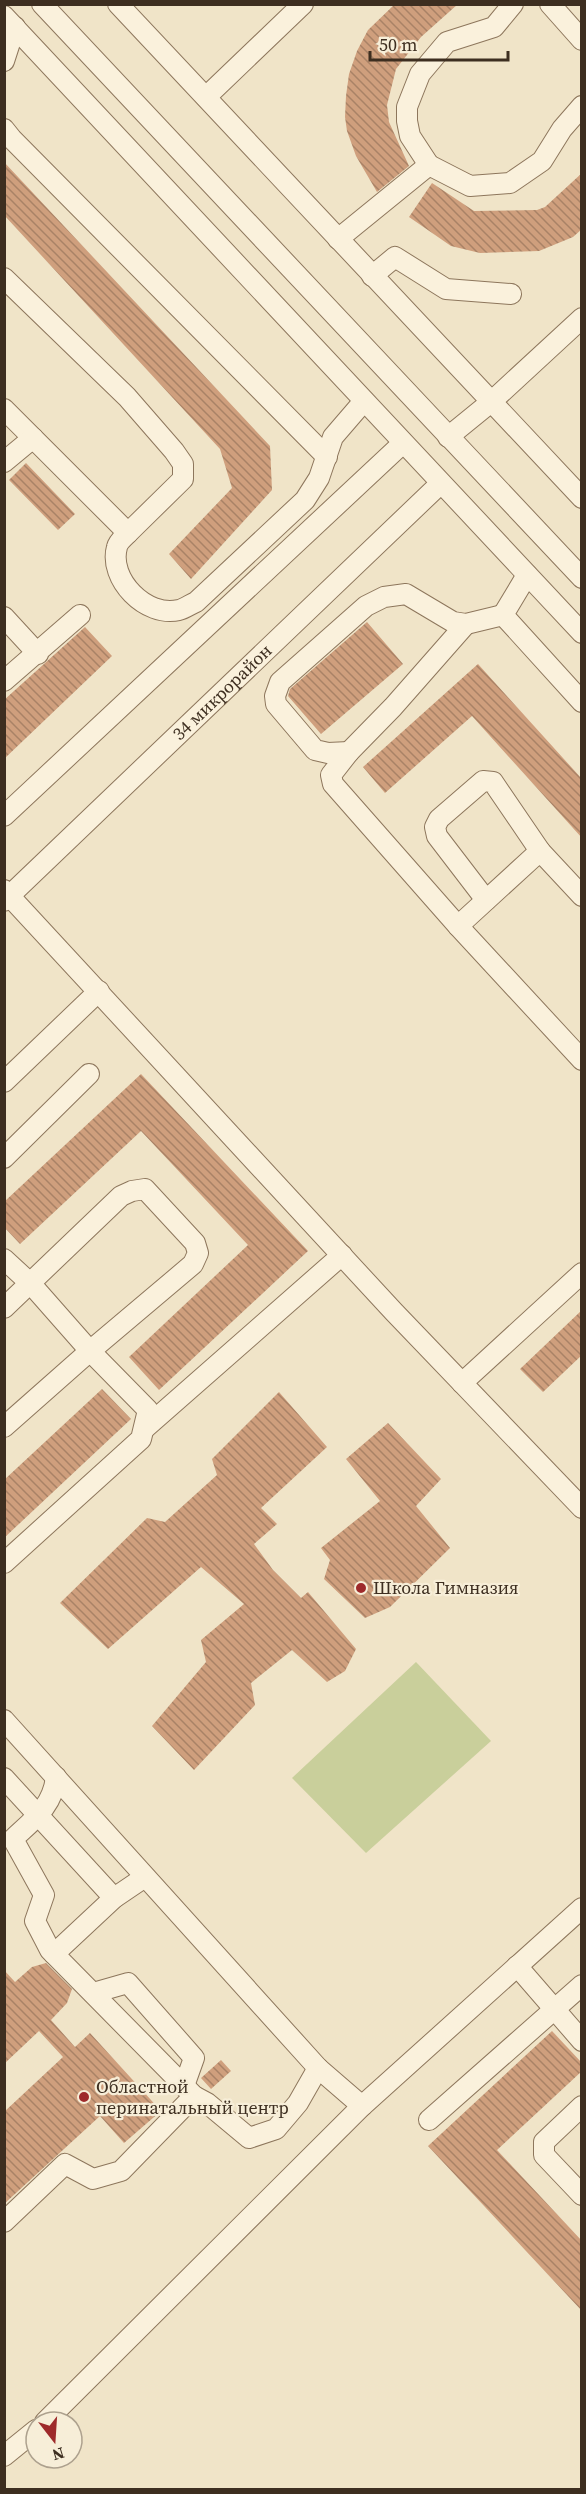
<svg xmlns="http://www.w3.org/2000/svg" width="586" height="2494" font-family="'Source Serif 4',serif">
  <defs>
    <pattern id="building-back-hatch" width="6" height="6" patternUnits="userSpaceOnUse" patternTransform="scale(1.5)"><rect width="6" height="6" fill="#cf9f7d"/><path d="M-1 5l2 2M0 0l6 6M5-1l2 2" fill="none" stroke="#a98266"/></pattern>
  </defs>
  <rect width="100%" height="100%" fill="#f0e4c8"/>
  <path fill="#c9cf9b" d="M416,1662l75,79 -125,112 -74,-75z"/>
  <path fill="url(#building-back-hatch)" d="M395,4h63l-37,33 -25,32 -9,36 2,17 20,44 -32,26 -21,-36 -9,-25 -2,-14 1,-21 3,-22 8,-23 11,-21z
    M4,162l266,284 2,44 -81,89 -22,-25 63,-66 -12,-39 -216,-234z
    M582,173v56l-9,8 -34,14 -59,2 -29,-7 -42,-29 23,-34 42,28 63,-1 8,-3z
    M26,463l49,51 -17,16 -49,-50z
    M367,622l36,42 -82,70 -33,-38 2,-7z
    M85,627l27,29 -108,103v-59z
    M478,664l104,115v59l-110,-122 -87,77 -22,-26z
    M141,1074l167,177 -149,139 -30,-33 119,-112 -107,-114 -121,113 -16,-17v-25z
    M582,1310v45l-39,37 -23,-23z
    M102,1389l29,30 -127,119v-58z
    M279,1392l48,55 -66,61 16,16 -23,20 19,26 28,28 7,-6 48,57 -11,22 -18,11 -35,-32 -41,33 4,22 -61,65 -42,-44 54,-64 -5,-22 43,-36 -43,-37 -93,82 -48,-46 87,-85 18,4 52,-47 -5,-16z
    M388,1423l53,56 -25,27 34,42 -60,59 -25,11 -41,-39 6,-19 -9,-12 59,-47 -34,-42z
    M46,1963l26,26 -5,14 -16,17 24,27 15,-14 71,78 -37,32 -24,-27 -96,88v-92l59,-55 -24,-26 -35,33v-94l11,12 17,-15z
    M552,2031l30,32v8l-85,79 85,91v70l-154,-165z
    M221,2060l10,11 -20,18 -10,-11z"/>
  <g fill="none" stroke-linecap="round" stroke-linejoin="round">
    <defs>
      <g id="minor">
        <path d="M42,4l540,574"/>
        <path d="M118,4l464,494"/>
        <path d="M550,4l32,36"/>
        <path d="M4,16l578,617"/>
        <path d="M4,61l11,-34"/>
        <path d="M206,97l97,-93"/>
        <path d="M4,129l8,10 315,318"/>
        <path d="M429,165l-19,-29 -3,-15v-14l13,-33 27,-32 47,-15 19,-23"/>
        <path d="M338,239l91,-74 41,21 40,-3 32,-22 20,-32 20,-23"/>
        <path d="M372,276l23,-19 51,32 65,5"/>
        <path d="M4,278l123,119 47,54 9,13v15l-55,54 -124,-124"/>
        <path d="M448,437l43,-35 91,-84"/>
        <path d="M4,462l29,-24"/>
        <path d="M128,533c-4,4 -10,9 -11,14 -9,32 29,71 62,63 5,-1 12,-6 17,-8l109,-102 14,-22 14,-41 31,-36"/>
        <path d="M527,575l-24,40 79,87"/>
        <path d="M4,617l34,37"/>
        <path d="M466,624l-73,83 -44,45 -18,23 2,9 125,142 124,134"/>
        <path d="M4,681l76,-66"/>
        <path d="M349,752l-21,1 -13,-3 -39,-46 -1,-8 5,-14 86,-76 18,-9 22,-3 47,28 13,2 37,-9"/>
        <path d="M4,816l399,-373"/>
        <path d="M4,890l390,422 188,196"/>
        <path d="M486,900l-49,-64 -2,-9 4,-8 44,-38 10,1 47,69"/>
        <path id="s1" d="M4,901l436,-417"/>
        <path d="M458,926l82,-75 42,45"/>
        <path d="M4,1082l95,-91"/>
        <path d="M4,1158l85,-84"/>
        <path d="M4,1259l27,25 59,67 58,59 -7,29 -137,124"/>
        <path d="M4,1308l117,-112 11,-5 13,-2 50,54 3,10 -5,11 -103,87 -86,76"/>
        <path d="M462,1383l120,-110"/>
        <path d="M144,1429l198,-174"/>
        <path d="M4,1720l314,348 44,38"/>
        <path d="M56,1777c-3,29 -23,43 -43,62l31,56 -9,26 15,29 144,146 13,7 42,35 27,-9 22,-26 20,-35"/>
        <path d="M4,1778l110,120"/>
        <path d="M54,1954l60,-56 31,-21"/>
        <path d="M517,1966l65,75"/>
        <path d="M93,1993l35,-10 66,75 -10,28"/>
        <path d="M582,2106l-38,36v13l38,40"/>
        <path d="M429,2120l153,-135"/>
        <path d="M4,2222l61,-58 28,15 28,-8 73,-75"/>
        <path d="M45,2422l317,-316 220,-198"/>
        <path d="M4,2456l32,-26"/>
      </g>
    </defs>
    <use href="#minor" stroke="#8d765c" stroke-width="22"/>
    <use href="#minor" stroke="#faf1dc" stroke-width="20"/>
  </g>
  <g fill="#9e2a2b" stroke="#f7eed8" stroke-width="2">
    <circle cx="361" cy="1588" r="6"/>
    <circle cx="84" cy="2097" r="6"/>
  </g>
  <g text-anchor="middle" stroke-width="4.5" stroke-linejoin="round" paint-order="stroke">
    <g font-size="18" fill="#3d2e20" stroke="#f7eed8">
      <text dy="6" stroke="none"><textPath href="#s1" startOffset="302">34 микрорайон</textPath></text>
    </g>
    <g font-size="18" fill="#3d2e20" stroke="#f7eed8" text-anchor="start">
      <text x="373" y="1594">Школа Гимназия</text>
      <text x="96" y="2093">Областной<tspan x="96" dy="21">перинатальный центр</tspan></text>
    </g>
  </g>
  <rect width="586" height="2494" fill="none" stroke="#3d2e20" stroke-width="12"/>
  <g transform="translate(54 2440) rotate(163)"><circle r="28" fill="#f7eed8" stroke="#ada18e" stroke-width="1.5"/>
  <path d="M0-4.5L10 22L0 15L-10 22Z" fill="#9e2a2b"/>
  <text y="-9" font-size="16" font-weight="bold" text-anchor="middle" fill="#3d2e20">N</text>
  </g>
  <path d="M370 51v9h138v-9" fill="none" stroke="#3d2e20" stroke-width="3"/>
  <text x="379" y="51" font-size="18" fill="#3d2e20" stroke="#f7eed8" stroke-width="4.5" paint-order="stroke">50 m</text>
</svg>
